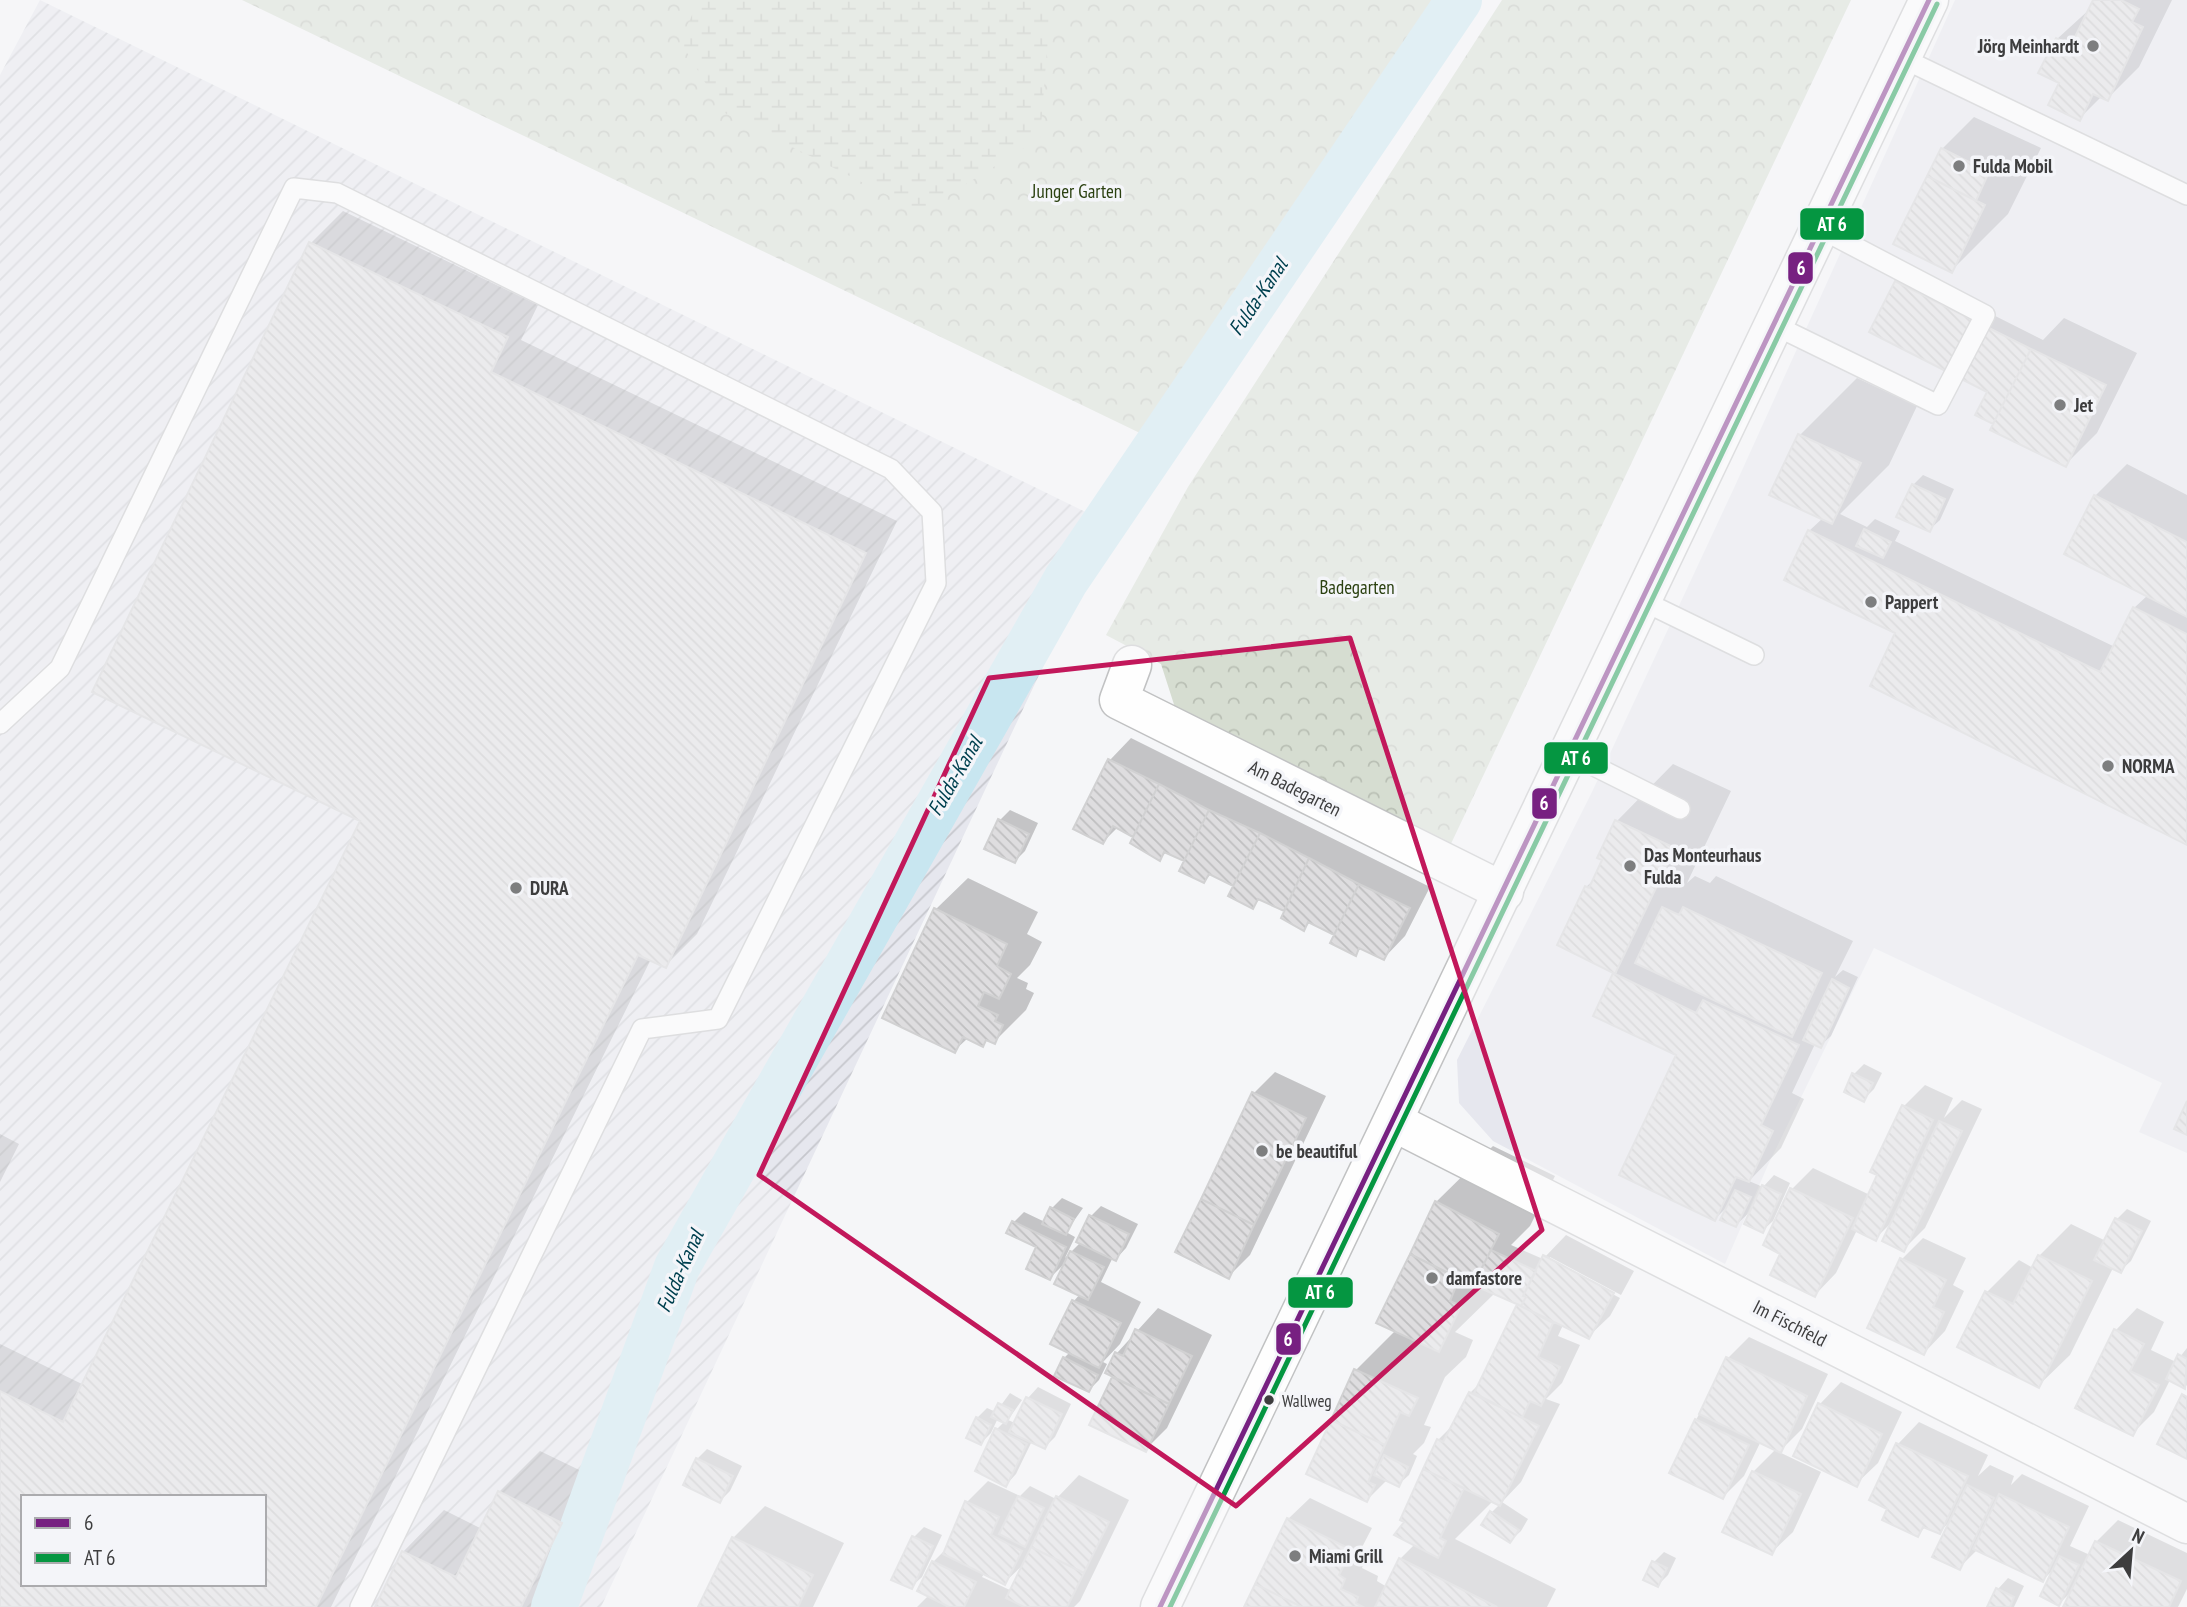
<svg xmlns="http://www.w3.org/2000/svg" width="2187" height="1607" font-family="'PT Sans Narrow',sans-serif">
  <defs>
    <pattern id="industrial-furrows" width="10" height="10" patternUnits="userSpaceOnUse" patternTransform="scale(1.75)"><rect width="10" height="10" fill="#e6e7ee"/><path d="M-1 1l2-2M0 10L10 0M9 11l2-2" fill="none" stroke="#c6c7cd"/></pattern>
    <pattern id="forest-crowns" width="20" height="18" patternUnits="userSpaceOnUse" patternTransform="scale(1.75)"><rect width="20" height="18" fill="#d6ddd1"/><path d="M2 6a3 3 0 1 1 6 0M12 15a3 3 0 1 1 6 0" fill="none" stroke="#b9bfb4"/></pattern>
    <pattern id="wetland-marsh" width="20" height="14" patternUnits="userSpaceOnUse" patternTransform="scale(1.75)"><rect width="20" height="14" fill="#d6ddd1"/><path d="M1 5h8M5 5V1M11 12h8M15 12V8" fill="none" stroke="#b9bfb4"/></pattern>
    <pattern id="building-back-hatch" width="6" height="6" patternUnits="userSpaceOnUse" patternTransform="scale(1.75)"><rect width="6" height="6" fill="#dedddf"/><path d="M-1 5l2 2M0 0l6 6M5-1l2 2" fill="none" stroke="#bfbfc0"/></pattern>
  </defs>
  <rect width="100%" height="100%" fill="#f5f6f8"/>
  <path fill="#e6e7ee" d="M1955,0h232v1153l-48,-21 23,-49 -288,-135 -106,217 -43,99 -232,-123 -34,-38 -2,-43 135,-268 142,-304z"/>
  <path fill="url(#industrial-furrows)" fill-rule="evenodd" d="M40,0l1070,524 -509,1083h-601v-1532zM23,1497h241v87h-241z"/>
  <path fill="url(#forest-crowns)" d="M242,0h1197l-297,434z
    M1502,0h349l-403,850 -270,-133 -17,-53 -55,-29 82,-148z"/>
  <path fill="url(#wetland-marsh)" d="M699,0h352l-11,138 -119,74 -198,-100 -43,-71z"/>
  <path fill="#0003" fill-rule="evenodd" d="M2095,0h77l-33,67 -32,32 -5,-3 -23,23 -18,-37 -4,-43 34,-31z
    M1974,117l67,31 -33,66 -57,57 -9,-122z
    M343,211l195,94 -17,35 376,181 -200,413 -31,31 -15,-6 -320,648h-331v-263l84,41 278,-565 -267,-129 216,-448zM23,1497h241v87h-241z
    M1906,271l137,69 21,-22 73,35 -40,80 -32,32 -67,-49 -5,6 -3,-31 -94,-109z
    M1857,378l60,28 -28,59 -49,49 27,13 8,-8 25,12 -5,10 220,106 19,-39 14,-13 -53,-99 32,-32 60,31v348l-289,-210 -89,-102 14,-13 -23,-83z
    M1923,475l31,14 -14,31 -11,10 -16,-45z
    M1131,738l299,149 -25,49 -21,22 -22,-11 -6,7 -19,-20 -26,-13 -7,8 -18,-19 -25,-12 -8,8 -17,-20 -24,-13 -8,8 -18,-21 -19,-9 -7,8 -25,-12 -3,-4 3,-7 -17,-9 -15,15 -27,-14 34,-68z
    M1673,764l58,27 -44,92 8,-7 15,7 6,-7 137,65 -18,36 8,-7 15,7 -27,59 -11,10 -5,-2 -23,49 12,6 -23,49 -32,33 14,6 11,-12 16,8 -17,38 -11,10 -10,-21 -16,15 -7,-20 -14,14 -37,-164 -63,-81 2,-2 -58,-28 27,-57 11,-10 20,-56z
    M1010,810l28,13 -13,28 -10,10 -15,-41z
    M968,878l70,34 -11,22 15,8 -12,23 -13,13 11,5 -2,6 8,4 -8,17 -32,32 -6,-3 -5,6 -15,-7 -14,13 -18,-142z
    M1864,1064l18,9 -8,16 -11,11 -9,-26z
    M1275,1072l51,24 -76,159 -21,21 25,-183z
    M1925,1085l28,13 -9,20 18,-18 20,9 -57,119 -21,21 -12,-27 -17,17 -18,-9 -21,43 -21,22 -33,-42 10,-64 21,-21 57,27 34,-89z
    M0,1134l19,10 -19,38z
    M1493,1146l62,30 -25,50 -19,19 32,14 23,-24 68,36 -13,24 -71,-38v4l70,37 -10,18 -22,21 -25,-12 -5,11 22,9 -18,38 -16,16 14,5 -39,78 -19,20 26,17 -7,12 -11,10 -18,-29 8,-8 -7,-3 -38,38 101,50 -9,18h-302l43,-88 22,-21 62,30 -13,25 7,4 -4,11 16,8 -1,5 10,6 13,-28 15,-15 -9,-22 32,-82 16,-16 16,-31 11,-11 38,-78 -24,-11 -40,39 18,8 -7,17 -21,20 -21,48 7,2 -7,16 -11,11 4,2 -8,19 -11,10 -11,-5 -20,20 -11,-130 40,-40 -17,-8 57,-120z
    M1062,1198l21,10 -17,24 9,5 -10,21 16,-16 10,-26 10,-10 37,18 -12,24 -10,11 -3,-2 -12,25 40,20 -21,42 -17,18 4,2 -8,16 -10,10 -25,-32 6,-6 -17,-8 21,-43 6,-7 -14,-32 -16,16 -11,-32 -25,-24 10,-10 21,10 7,-14z
    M2127,1209l24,12 -20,40 -11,10 -7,-3 -43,87 -32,31 -51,-94 32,-32 14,8 6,-12 32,-32 35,17 11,-22z
    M1923,1238l43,20 -13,27 11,6 -19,40 -21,22 -22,-94z
    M1158,1308l54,27 -45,93 -22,22 -54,-26 24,-48 2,-23z
    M2137,1308l27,14 -13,28 25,12 11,-14v37l-2,2 -15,-7 -16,32 -22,22 -55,-27 39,-77z
    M1749,1337l79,37 -26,55 -23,23 42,20 -28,60 -22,21 -18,-81 23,-23 -15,-8 -17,35 -21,21 -27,-77 32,-62z
    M1841,1382l61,30 -24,51 -22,21 -36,-80z
    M1038,1387l33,17 -16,33 -10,10 -13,-6 -16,33 -10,11 -9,-56 8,-8 -7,-3 -7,15 -10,10 -4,-25 10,-10 9,4 14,-19 12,7 -14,20 7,3 13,-25z
    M1919,1422l69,33 -10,21 12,-11 24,11 -3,9 11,-11 67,32 -19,40 20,9 6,-13 22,-22 69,33v36l-9,18h-113l8,-17 -14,14 -5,-35 -11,11 -65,-31 -19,19 -8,-48 -11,12 -14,-6 -8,9 -28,-26 -19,-9 27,-56z
    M707,1449l35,17 -12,25 -10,10 -23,-42z
    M540,1451l62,30 -59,121 10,5h-176l26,-55 41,-42 38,19 17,-37z
    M1079,1475l50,25 -49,101 -6,6h-157l12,-12 4,-33 10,-10 3,1 21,-51 21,-21 32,15 10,-10 26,13zM1025,1563l-13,28 -30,-14 3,-5 20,10z
    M765,1506l79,37 -31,64h-113l33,-69z
    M924,1527l18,8 -20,42 -11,10 3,-50z
    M1664,1552l12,6 -8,17 -10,10 -4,-23z
    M2008,1578l16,8 -10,21h-25l9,-18z"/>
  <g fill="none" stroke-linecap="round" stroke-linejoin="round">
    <path stroke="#c8e6f0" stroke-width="46" d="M554,1607l123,-340 389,-687 393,-580"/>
  </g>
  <path fill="url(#building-back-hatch)" stroke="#d1d1d2" stroke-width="2" fill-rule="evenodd" d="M2093,0h28l18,9 -7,13 11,5 -35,74 -15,-7 -13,27 -32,-16 11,-22 -21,-10 18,-35 15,7z
    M1941,148l48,24 -13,29 -49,-25z
    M1927,176l58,29 -33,68 -59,-29z
    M309,242l199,95 -17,35 375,181 -200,415 -28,-13 -322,652h-316v-216l63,31 297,-601 -268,-129zM23,1497h241v87h-241z
    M1895,281l136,68 -38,75 -18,-9 12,-23 -118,-60z
    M2031,349l75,36 -40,82 -76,-37z
    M1798,434l63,29 -29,61 -63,-29z
    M1912,484l33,15 -15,33 -34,-15z
    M2094,495l93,47v75l-123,-63z
    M1864,529l27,13 -8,16 -27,-12z
    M1808,530l292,142 33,-65 54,27v211l-317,-159 25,-53 -111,-53z
    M1108,759l51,25 -26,53 -20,-11 -10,18 -30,-15z
    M1159,784l50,26 -25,51 -20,-9 -4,9 -30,-18z
    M1209,810l51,23 -27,53 -24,-12 -5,9 -25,-12z
    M998,819l31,15 -14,29 -31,-14z
    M1615,820l60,28 -60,126 -58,-29 28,-59 4,2 13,-28 -5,-2z
    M1260,833l49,25 -25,53 -26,-12 -5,10 -25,-13z
    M1309,858l50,26 -25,51 -26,-13 -4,9 -23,-13z
    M1359,884l51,24 -26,52 -25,-12 -3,8 -26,-13z
    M1662,907l17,8 4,-8 139,66 -30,64 -157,-74z
    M934,908l73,36 -10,22 14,8 -12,25 -15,-7 -6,14 20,9 -3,6 8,4 -8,19 -9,-4 -3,7 -20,-10 -8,16 -73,-35z
    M1613,973l83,40 7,-13 96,45 -38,80 12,6 -24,51 -13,-5 -21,44 -96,-46 57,-120 -83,-39z
    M1832,979l17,9 -28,60 -18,-8z
    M1852,1073l21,10 -9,19 -20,-10z
    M1252,1092l54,26 -52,107 -53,-26z
    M2187,1101v34l-13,-6z
    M1902,1105l31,15 -57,121 -24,-12 25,-54 -7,-3z
    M1939,1121l23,10 -58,121 -22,-11z
    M1762,1185l19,9 -18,39 -19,-9z
    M1790,1188l63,30 -38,79 -45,-22 10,-21 -17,-9z
    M1735,1190l16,7 -15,30 -16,-7z
    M1201,1199l53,26 -25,54 -54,-27z
    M1435,1201l64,33 -26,51 -63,-31z
    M1050,1207l24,12 -8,16 -24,-11z
    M1089,1215l40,19 -13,27 -40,-19z
    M2115,1218l27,13 -21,42 -27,-13z
    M1012,1221l54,26 -16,33 -24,-11 10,-22 -30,-14z
    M1491,1250l45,21 -13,25 3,1 -5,9 -48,-21z
    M1070,1251l34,16 -16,33 -34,-16z
    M1410,1254l49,25 -9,22 11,5 -22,46 -63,-29z
    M1543,1255l71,38 -25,46 -68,-33 5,-9 -3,-1z
    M2038,1255l54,26 -53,107 -82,-41 28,-56 28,13z
    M1900,1258l46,22 -13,27 11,5 -20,43 -57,-27z
    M1072,1300l49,23 -22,45 -49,-24z
    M1517,1304l36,19 -15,34 22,10 -19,39 -11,-5 -8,17 -48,-25z
    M1135,1329l57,27 -23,48 -64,-31 10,-21 8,4z
    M2114,1329l30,15 -14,27 29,14 -26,51 -58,-28z
    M2178,1354l9,5 -2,30 -19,-10z
    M1063,1357l35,18 -9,17 -35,-16z
    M1726,1357l81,39 -26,57 -82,-39z
    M1354,1369l64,29 -9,18 -9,-4 -15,33 -54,-25z
    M1112,1377l57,27 -23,48 -57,-27z
    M1469,1392l70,34 -39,80 -77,-37 14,-30 6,3z
    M2182,1394l5,3v62l-30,-15z
    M1026,1397l36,17 -17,35 -36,-17z
    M998,1403l15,7 -7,14 -15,-7z
    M1818,1403l64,31 -25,53 -64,-31z
    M976,1417l15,8 -10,20 -15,-7z
    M1695,1419l54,26 -26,54 -54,-26z
    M1331,1420l54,25 -17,37 7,3 -8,17 -61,-28z
    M995,1428l32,16 -21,43 -31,-16z
    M1896,1443l72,33 -28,58 -17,-7 -5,10 -36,-17 5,-11 -18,-9z
    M1384,1455l24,12 -9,20 -25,-12z
    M696,1458l37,18 -13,27 -37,-18z
    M1423,1469l41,19 -24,50 6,3 -8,17 -44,-23 10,-13 -4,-2z
    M1752,1471l49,23 -29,61 -50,-23z
    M1967,1485l27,13 -34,72 -28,-13z
    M498,1491l64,32 -41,84h-146l27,-56 54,26z
    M1999,1494l70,33 -26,55 -70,-33z
    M1018,1496l26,12 -19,39 -26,-13z
    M1056,1496l53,26 -25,51 -53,-26z
    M965,1501l34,16 -8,18 31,16 -17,34 -62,-31z
    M1490,1511l29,19 -9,13 -29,-18z
    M1287,1518l65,32 -13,25 6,4 -4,10 17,8 -2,6 7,4h-61l-47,-23z
    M912,1536l21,10 -21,43 -21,-9z
    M732,1537l81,38 -15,32h-100z
    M2095,1541l86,40 -12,26h-106z
    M1031,1547l53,26 -17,34h-43l-18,-9z
    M2059,1556l20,9 -20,41 -19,-10z
    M1399,1558l98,49h-122z
    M932,1561l44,21 -12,25h-15l-32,-16z
    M1652,1561l15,7 -9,19 -15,-7z
    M1255,1584l47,23h-58z
    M1996,1588l18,9 -4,10h-23z"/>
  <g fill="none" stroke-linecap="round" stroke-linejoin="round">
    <defs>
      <path id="lane" d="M1902,58l285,137
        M1774,325l164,80 47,-90 -164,-86
        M1643,601l111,54
        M0,724l60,-56 234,-480 43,5 554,276 41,43 4,71 -218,436 -76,10 -282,578
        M1570,754l110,55"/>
      <path id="street" d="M1132,665l-13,35 385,192
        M1394,1122l793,402"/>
      <path id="primary" d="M1160,1607l769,-1607"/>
    </defs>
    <use href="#lane" stroke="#c1c2c3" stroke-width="22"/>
    <use href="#street" stroke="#c1c2c3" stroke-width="41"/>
    <use href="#primary" stroke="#c1c2c3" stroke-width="41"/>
    <use href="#lane" stroke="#fefefe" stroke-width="19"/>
    <use href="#street" stroke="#fefefe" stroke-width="38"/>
    <use href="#primary" stroke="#fefefe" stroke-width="38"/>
    <defs>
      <path id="bus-1" d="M1160,1607l769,-1607"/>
      <path id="bus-2" d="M1170,1607l767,-1603"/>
    </defs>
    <use href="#bus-1" stroke="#f4f5f9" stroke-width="10"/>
    <use href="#bus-2" stroke="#f4f5f9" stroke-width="10"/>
    <use href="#bus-1" stroke="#772081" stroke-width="5"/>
    <use href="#bus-2" stroke="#059641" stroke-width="5"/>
  </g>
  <path d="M0 0H2187V1607H0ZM1350,638l192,592 -306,276 -477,-331 230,-497z" fill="#f5f6f8" fill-opacity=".55" fill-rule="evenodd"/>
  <path fill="none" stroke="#c2185b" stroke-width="5" stroke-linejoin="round" d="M1350,638l192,592 -306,276 -477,-331 230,-497z"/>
  <g fill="#7d7e7f" stroke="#f4f5f9" stroke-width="2.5">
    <circle cx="2093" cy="46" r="7"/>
    <circle cx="1959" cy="166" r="7"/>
    <circle cx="2060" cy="405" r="7"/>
    <circle cx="1871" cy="602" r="7"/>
    <circle cx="2108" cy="766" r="7"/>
    <circle cx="1630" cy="866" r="7"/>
    <circle cx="516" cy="888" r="7"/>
    <circle cx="1262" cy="1151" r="7"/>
    <circle cx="1432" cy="1278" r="7"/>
    <circle cx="1295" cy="1556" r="7"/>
  </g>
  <circle fill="#3d3d3e" stroke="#f4f5f9" stroke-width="2.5" cx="1269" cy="1400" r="6"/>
  <g text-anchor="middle" stroke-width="7" stroke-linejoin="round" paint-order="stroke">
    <g font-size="17" fill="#3d3d3e" stroke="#f4f5f9" text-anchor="start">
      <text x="1282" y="1407">Wallweg</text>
    </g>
    <g font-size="19" font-weight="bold" fill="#3d3d3e" stroke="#f4f5f9" text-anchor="start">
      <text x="2079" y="53" text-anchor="end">Jörg Meinhardt</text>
      <text x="1973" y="173">Fulda Mobil</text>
      <text x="2074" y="412">Jet</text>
      <text x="1885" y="609">Pappert</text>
      <text x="2122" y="773">NORMA</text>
      <text x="1644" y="862">Das Monteurhaus<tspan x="1644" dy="22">Fulda</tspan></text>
      <text x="530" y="895">DURA</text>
      <text x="1276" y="1158">be beautiful</text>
      <text x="1446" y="1285">damfastore</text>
      <text x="1309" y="1563">Miami Grill</text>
    </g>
    <g font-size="19" fill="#2b4111" stroke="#f4f5f9">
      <text x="1077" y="198">Junger Garten</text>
      <text x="1357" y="594">Badegarten</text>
    </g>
    <g font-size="19" fill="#3d3d3e" stroke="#f4f5f9">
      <text transform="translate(1295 788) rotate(27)" y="7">Am Badegarten</text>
      <text transform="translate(1790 1323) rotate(27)" y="7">Im Fischfeld</text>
    </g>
    <g font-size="21" font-style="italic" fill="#00404f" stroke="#f4f5f9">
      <text transform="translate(1258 297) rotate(-56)" y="7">Fulda-Kanal</text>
      <text transform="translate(955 776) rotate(-60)" y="7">Fulda-Kanal</text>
      <text transform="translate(680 1271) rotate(-66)" y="7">Fulda-Kanal</text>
    </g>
  </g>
  <g stroke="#f4f5f9" stroke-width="2.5">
    <rect x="1799" y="207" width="66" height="34" rx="7" fill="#059641"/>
    <rect x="1787" y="251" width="27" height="34" rx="7" fill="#772081"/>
    <rect x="1543" y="741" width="66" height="34" rx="7" fill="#059641"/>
    <rect x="1531" y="787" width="27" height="33" rx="7" fill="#772081"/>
    <rect x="1287" y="1276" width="67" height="33" rx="7" fill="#059641"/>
    <rect x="1275" y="1322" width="27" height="34" rx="7" fill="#772081"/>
  </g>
  <g font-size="19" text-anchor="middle" font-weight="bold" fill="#fff">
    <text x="1832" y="231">AT 6</text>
    <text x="1801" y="275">6</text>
    <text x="1576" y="765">AT 6</text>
    <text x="1544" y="810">6</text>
    <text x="1320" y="1299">AT 6</text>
    <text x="1288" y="1346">6</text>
  </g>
  <rect x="21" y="1495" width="245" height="91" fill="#f4f5f9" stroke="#ababae" stroke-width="2"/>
  <rect x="35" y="1518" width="35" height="10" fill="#772081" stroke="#ababae" stroke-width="2"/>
  <text x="84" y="1530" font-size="21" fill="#3d3d3e">6</text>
  <rect x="35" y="1553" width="35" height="10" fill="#059641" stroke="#ababae" stroke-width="2"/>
  <text x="84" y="1565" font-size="21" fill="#3d3d3e">AT 6</text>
  <g transform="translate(2131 1551) rotate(26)" stroke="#f4f5f9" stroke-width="5" paint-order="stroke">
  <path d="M0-5L12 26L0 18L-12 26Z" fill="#3d3d3e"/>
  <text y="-10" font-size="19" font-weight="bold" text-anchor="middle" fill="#3d3d3e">N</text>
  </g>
</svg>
